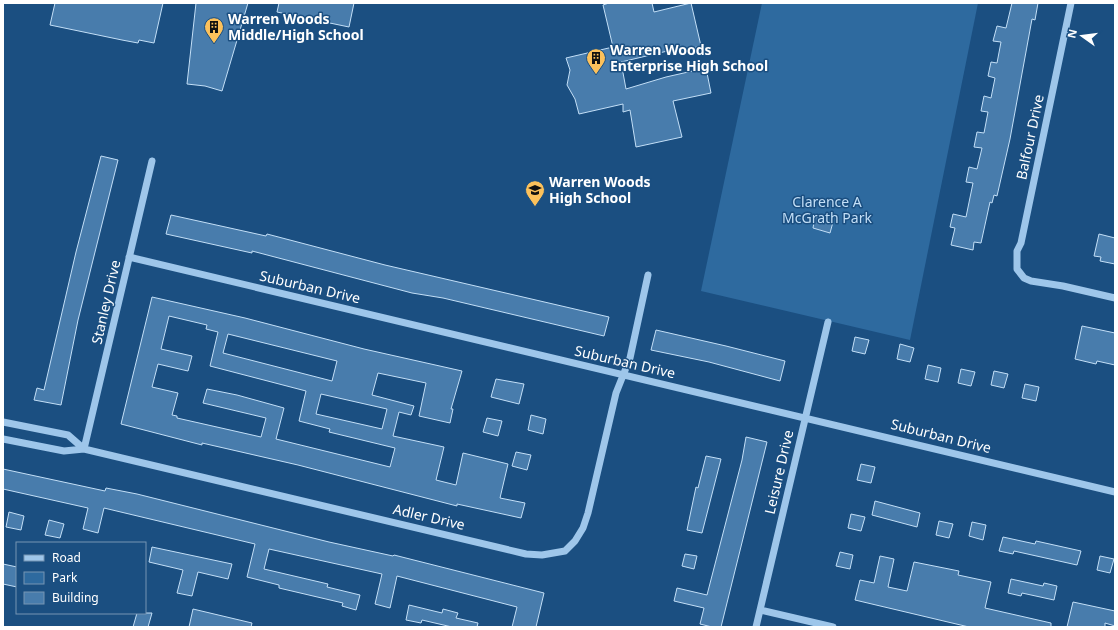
<svg xmlns="http://www.w3.org/2000/svg" width="1118" height="630" font-family="'Noto Sans',sans-serif">
  <rect width="100%" height="100%" fill="#1b4f81"/>
  <path fill="#2e6a9f" d="M762,3h216l-68,337 -209,-49z"/>
  <path fill="#487cac" stroke="#c3dff7" fill-rule="evenodd" d="M55,3h108l-9,40 -15,-3 -1,3 -16,-3 -72,-15z
    M196,3h52l-26,88 -17,-5 -18,-2z
    M279,3h75l-5,24 -72,-15z
    M609,3h43l2,9 37,-9 10,43 -25,6v-3l-55,13 5,27 40,-12 40,-9 5,25 -38,8 9,36 -46,10 -6,-37 -7,2v-8l-44,10 -4,-15 -8,-14 3,-15 -4,-12 47,-11 -10,-42z
    M1012,3h26l-3,17 -3,-1 -22,120 -13,57 -3,-1 -2,8 -2,-1 -9,41 -7,-1 -1,8 -22,-5 4,-17 -5,-1 3,-13 13,3 7,-34 -7,-1 3,-15 8,2 5,-21 -8,-1 3,-15 7,1 4,-21 -7,-1 3,-15 7,2 4,-20 -7,-2 3,-14 6,1 4,-21 -8,-1 4,-15 9,2z
    M101,156l17,4 -40,160 -17,85 -27,-5 3,-12 7,2 32,-138z
    M171,215l95,21 1,-2 118,31 224,52 -5,19 -161,-38 -31,-5 -160,-42v2l-86,-19z
    M815,217l18,5 -3,11 -17,-5z
    M1099,234l16,4v26l-15,-3 1,-4 -7,-1z
    M152,297l93,21 119,31 98,22 -11,38h2l-3,14 -31,-7 7,-33 -48,-10 -6,22 42,11 -3,9 -12,-3 -6,24 51,11 -8,33 20,5 7,-32 45,11 -8,34 25,5 -4,15 -64,-14v2l-159,-41 -96,-22v2l-81,-21zM169,316l38,9 -1,4 12,3 -8,34 96,25 -7,30 31,8 -1,3 66,16 -5,19 -114,-28 8,-31 -47,-13 -30,-6 -4,14 63,15 -5,19 -84,-19v-2l-5,-1 6,-22 -26,-6 6,-23 30,7 4,-15 -31,-7zM228,334l109,27 -5,20 -109,-28zM321,394l66,15 -5,20 -66,-15z
    M1082,326l33,7v32l-18,-4 -1,3 -21,-5z
    M656,330l70,16 59,15 -5,20 -71,-19 -58,-12z
    M855,337l14,3 -4,14 -13,-3z
    M900,344l14,4 -4,14 -13,-3z
    M928,365l13,3 -3,14 -13,-3z
    M961,369l14,3 -4,14 -13,-3z
    M994,371l14,3 -4,14 -13,-3z
    M496,379l28,5 -5,20 -28,-7z
    M1025,384l14,3 -3,14 -14,-3z
    M531,415l15,4 -3,15 -15,-4z
    M487,418l15,3 -4,15 -15,-4z
    M746,437l21,5 -46,185h-9l-12,-3 4,-16 -30,-7 3,-13 30,7 35,-135z
    M516,452l15,3 -4,15 -15,-4z
    M706,456l15,3 -19,74 -15,-3 9,-43 2,1z
    M861,464l14,3 -4,16 -14,-3z
    M3,469l102,22 1,-3 31,6 192,48 64,14 1,-1 150,38 -8,34h-24l5,-20 -120,-31 -7,32 -15,-4 7,-30 -113,-25 -5,20 64,15 -1,3 33,8 -4,15 -14,-4 1,-3 -64,-15v-3l-32,-8 8,-33 -151,-36 -6,25 -15,-4 5,-21 -85,-19z
    M875,501l45,12 -3,14 -45,-12z
    M9,512l15,4 -3,14 -15,-3z
    M851,514l14,3 -4,14 -13,-3z
    M49,520l15,4 -4,14 -15,-3z
    M939,521l14,3 -4,14 -13,-3z
    M972,522l14,3 -3,15 -14,-4z
    M1003,537l32,7 1,-3 45,10 -4,14 -63,-14 -1,3 -14,-3z
    M152,547l80,17 -4,15 -30,-7 -6,24 -15,-3 6,-23 -34,-8z
    M840,552l13,3 -3,14 -14,-3z
    M685,554l12,2 -3,13 -12,-3z
    M880,556l14,3 -6,28 19,4 7,-29 45,9 -1,4 33,7 -6,26 66,15v4h-82l-114,-27 5,-20 14,3z
    M1100,556l14,3 -4,14 -13,-3z
    M3,564l14,3v20l-14,-3z
    M1011,579l32,7 1,-3 13,3 -3,14 -32,-7 -1,3 -13,-3z
    M1073,602l42,9v15l-10,-3v4h-38z
    M409,605l33,8 1,-4 15,4 -2,5 22,5 -1,4h-25l-30,-7 -1,3 -15,-3z
    M193,609l59,14 -1,4h-62z
    M137,613h15l-4,14h-15z"/>
  <g fill="none" stroke-linecap="round" stroke-linejoin="round">
    <path stroke="#9ec6ea" stroke-width="7" d="M1071,3l-50,240 -4,8v18l7,9 7,3 32,5 52,12
      M129,257l986,235
      M3,422l65,13 16,14
      M3,439l61,12 20,-2 442,105 16,1 23,-4 10,-10 8,-13 5,-15 28,-120 14,-35 18,-83
      M84,449l68,-288
      M760,610l73,17
      M756,627l72,-305"/>
  </g>
  <defs>
    <symbol id="building-pin" viewBox="-11 -11 22 30"><path d="M0 17L-7.5 6A9.5 9.5 0 1 1 7.5 6Z" fill="#fcc15b" stroke="#1b4f81"/><path d="M-4-6H4V6H1V3H-1V6H-4ZM-2.5-4.3h1.7v1.8h-1.7ZM.8-4.3h1.7v1.8H.8ZM-2.5-1h1.7V.8h-1.7ZM.8-1h1.7V.8H.8Z" fill="#111"/></symbol>
    <symbol id="school-pin" viewBox="-11 -11 22 30"><path d="M0 17L-7.5 6A9.5 9.5 0 1 1 7.5 6Z" fill="#fcc15b" stroke="#1b4f81"/><path d="M0-5L7-2L0 1L-7-2ZM-4 1L0 2.5L4 1V4Q0 6-4 4Z" fill="#111"/></symbol>
  </defs>
  <g fill-rule="evenodd">
    <use href="#building-pin" x="203" y="16" width="22" height="30"/>
    <use href="#building-pin" x="585" y="47" width="22" height="30"/>
    <use href="#school-pin" x="524" y="179" width="22" height="30"/>
  </g>
  <g text-anchor="middle" stroke-width="3" stroke-linejoin="round" paint-order="stroke">
    <g font-size="14" font-weight="bold" fill="#fff" stroke="#1b4f81" text-anchor="start">
      <text x="228" y="24">Warren Woods<tspan x="228" dy="16">Middle/High School</tspan></text>
      <text x="610" y="55">Warren Woods<tspan x="610" dy="16">Enterprise High School</tspan></text>
      <text x="549" y="187">Warren Woods<tspan x="549" dy="16">High School</tspan></text>
    </g>
    <g font-size="14" fill="#fff" stroke="#1b4f81">
      <text transform="translate(1030 137) rotate(-78)" y="5">Balfour Drive</text>
      <text transform="translate(310 287) rotate(13)" y="5">Suburban Drive</text>
      <text transform="translate(106 302) rotate(-77)" y="5">Stanley Drive</text>
      <text transform="translate(625 362) rotate(13)" y="5">Suburban Drive</text>
      <text transform="translate(941 436) rotate(14)" y="5">Suburban Drive</text>
      <text transform="translate(779 472) rotate(-77)" y="5">Leisure Drive</text>
      <text transform="translate(429 517) rotate(13)" y="5">Adler Drive</text>
    </g>
    <g font-size="14" fill="#c3dff7" stroke="#1b4f81">
      <text x="827" y="207">Clarence A<tspan x="827" dy="16">McGrath Park</tspan></text>
    </g>
  </g>
  <rect width="1118" height="630" fill="none" stroke="#ffffff" stroke-width="8"/>
  <rect x="16" y="542" width="130" height="72" fill="#1b4f81" stroke="#7695b3"/>
  <rect x="24" y="555" width="20" height="6" fill="#9ec6ea" stroke="#7695b3"/>
  <text x="52" y="562" font-size="12" fill="#ffffff">Road</text>
  <rect x="24" y="572" width="20" height="12" fill="#2e6a9f" stroke="#7695b3"/>
  <text x="52" y="582" font-size="12" fill="#ffffff">Park</text>
  <rect x="24" y="592" width="20" height="12" fill="#487cac" stroke="#7695b3"/>
  <text x="52" y="602" font-size="12" fill="#ffffff">Building</text>
  <g transform="translate(1082 36) rotate(284)" stroke="#1b4f81" stroke-width="3" paint-order="stroke">
  <path d="M0-3L7 15L0 10L-7 15Z" fill="#ffffff"/>
  <text y="-6" font-size="11" font-weight="bold" text-anchor="middle" fill="#ffffff">N</text>
  </g>
</svg>
